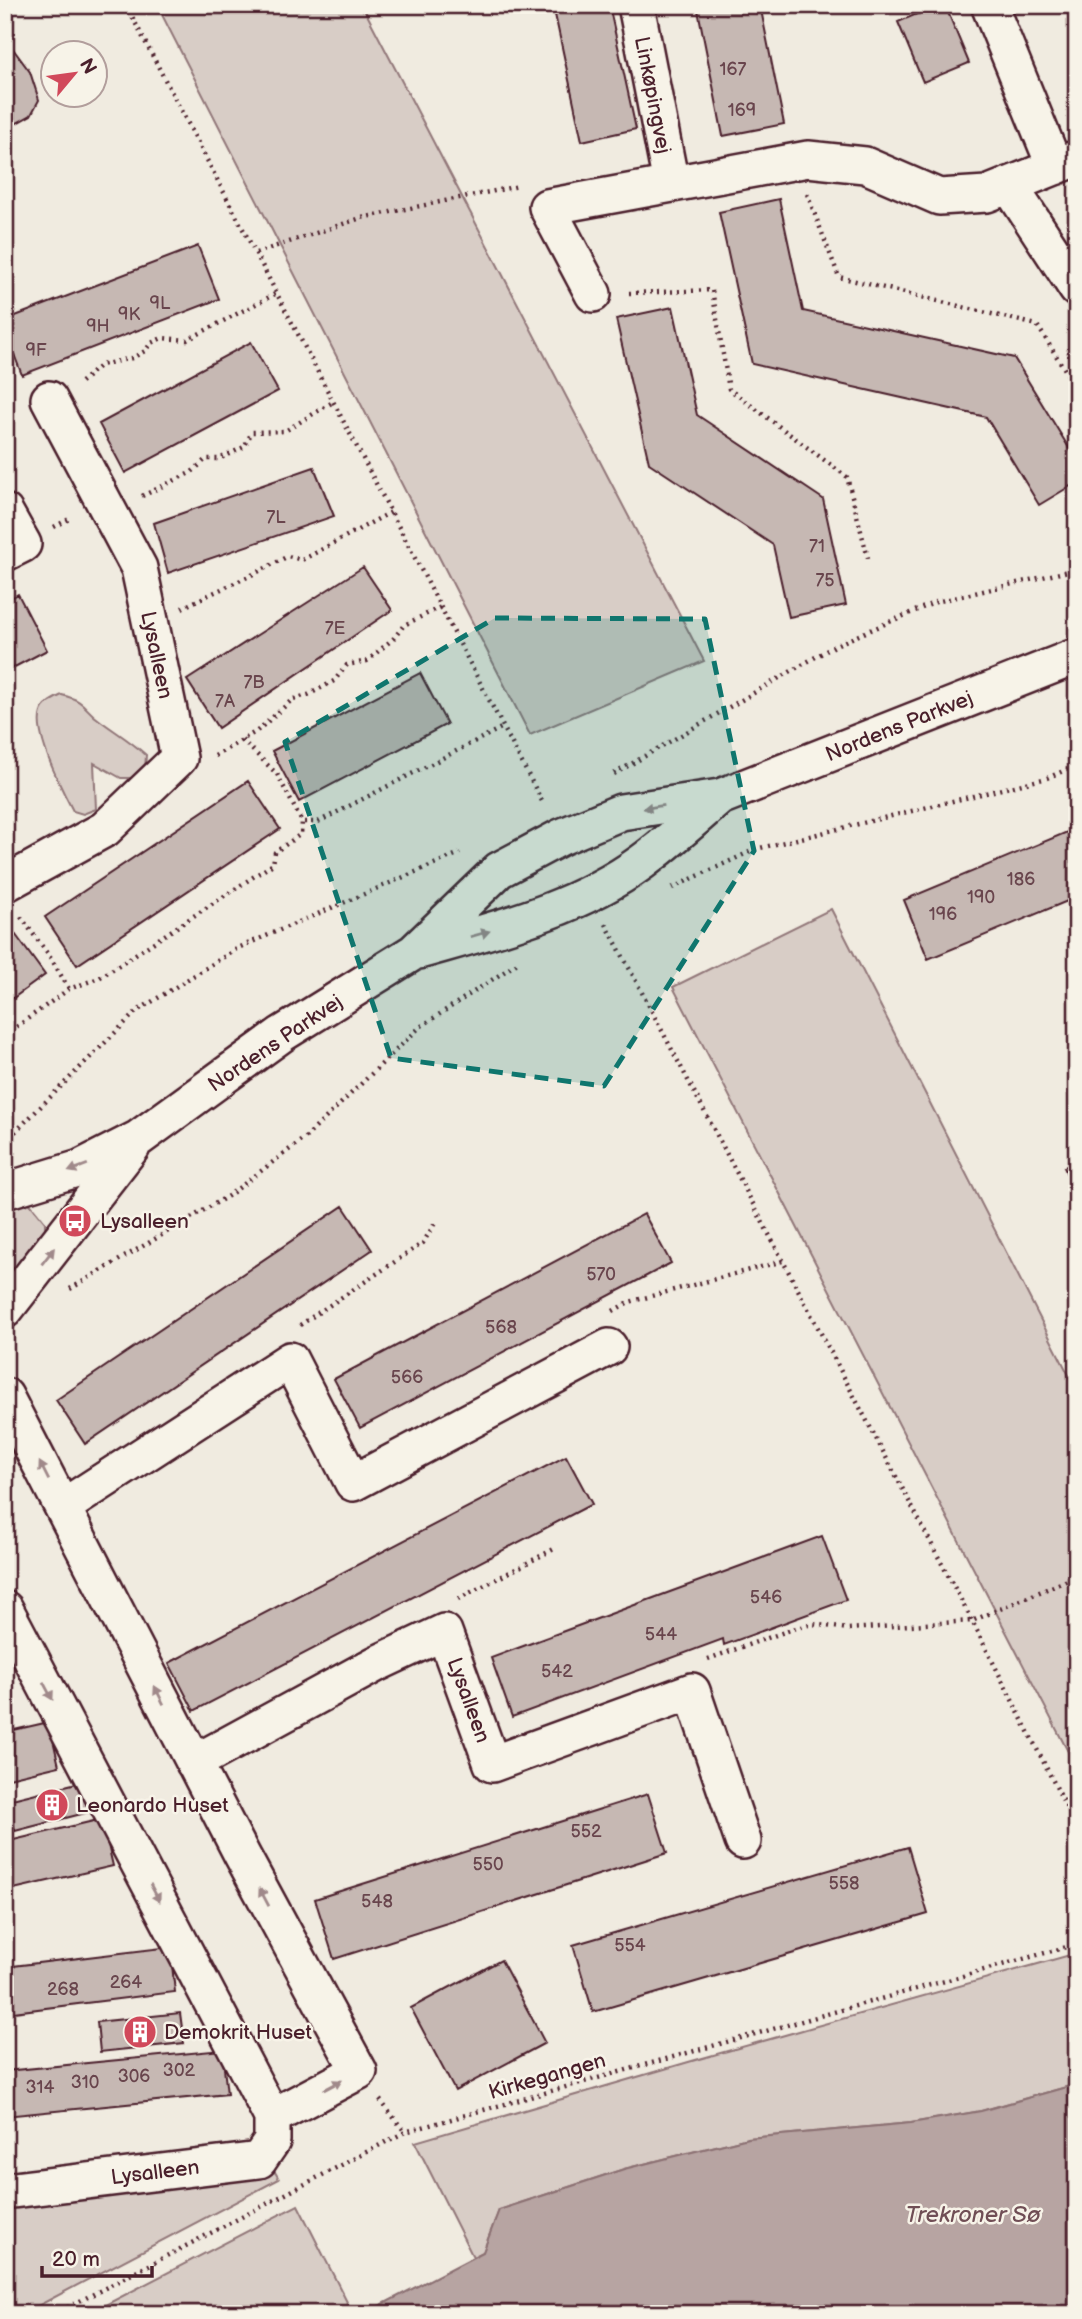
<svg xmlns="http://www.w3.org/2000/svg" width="1082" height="2319" font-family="'Balsamiq Sans',sans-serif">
  <rect width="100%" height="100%" fill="#f0ebe0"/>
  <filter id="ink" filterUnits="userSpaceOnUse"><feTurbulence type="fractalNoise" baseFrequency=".0143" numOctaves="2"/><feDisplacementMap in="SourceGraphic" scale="14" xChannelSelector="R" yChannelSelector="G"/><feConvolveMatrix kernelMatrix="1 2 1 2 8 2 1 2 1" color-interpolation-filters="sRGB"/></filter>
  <g filter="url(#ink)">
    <path fill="#d8cdc6" stroke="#917678" stroke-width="2" d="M157,5h205l342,656 -174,74z
      M62,695c27,7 20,14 40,27 15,11 30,20 44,33l-1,14 -8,9h-16l-27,-15 2,46 -13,5 -10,-3c-11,-21 -40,-77 -32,-99 3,-9 13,-13 21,-17z
      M831,909l246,482v378l-404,-782z
      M27,1200l18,22v11l-40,52v-83z
      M1077,1953v131l-96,27 -70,12 -163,15 -124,31 -125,41 -16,42 -10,5 -58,-115 277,-81z
      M275,2172l4,7 -247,130 -1,5h-26v-111l249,-29 6,4z
      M298,2205l55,109h-265z"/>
    <path fill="#b7a4a2" stroke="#8b6f72" stroke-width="2" d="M1077,2084v230h-713l119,-62 16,-42 125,-41 124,-31 163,-15 70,-12z"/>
    <path fill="#c6b8b3" stroke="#4a1f2b" stroke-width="2" d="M553,5h56l27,124 -54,12z
      M697,5h63l24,119 -61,12z
      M938,5h7l24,58 -46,19 -25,-60z
      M5,38l25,34 9,28 -8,15 -16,9h-10z
      M779,199l24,112 211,47 63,103v21l-38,23 -53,-88 -234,-53 -33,-152z
      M198,246l21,53 -197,76 -17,-44v-11z
      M673,307l24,108 126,84 23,106 -57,12 -16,-72 -124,-82 -33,-144z
      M251,342l27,49 -153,82 -26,-49z
      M314,467l20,49 -166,57 -14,-50z
      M363,567l29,43 -174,118 -31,-48z
      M5,593l4,6 9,-5 29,56 -42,22z
      M420,673l27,51 -148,78 -27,-51z
      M248,781l32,48 -203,136 -32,-48z
      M1077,828v69l-149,62 -24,-59z
      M10,927l35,48 -40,29v-74z
      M1077,1162v35l-13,-30z
      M343,1206l29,44 -287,194 -29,-44z
      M644,1214l27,49 -311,165 -26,-49z
      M566,1456l26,48 -398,207 -25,-48z
      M822,1536l24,64 -122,45 -1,-6 -211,78 -21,-59z
      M49,1722l10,44 -54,13v-47z
      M89,1780l8,30 -82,21 -7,-31z
      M648,1794l19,59 -333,106 -19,-60z
      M102,1819l11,47 -108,25v-49z
      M908,1847l20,67 -335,98 -20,-67z
      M170,1947l5,45 -170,21v-46z
      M501,1960l44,83 -90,48 -44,-83z
      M180,2013l4,30 -84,9 -3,-30z
      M222,2050l5,44 -222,22v-45z"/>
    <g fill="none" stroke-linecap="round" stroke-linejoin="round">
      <defs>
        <path id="street" d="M636,5l35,179
          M989,5l66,162
          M1009,185l68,104
          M593,294l-46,-87 261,-48 57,6 74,32 48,-3 90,-36
          M5,512l18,32 -18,9
          M5,884l100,-55 74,-71 -40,-190 -90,-169
          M419,951c77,-22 157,-41 223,-89 27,-20 52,-43 78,-65
          M5,1191l75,-23 59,-30 143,-104 132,-82 85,-82 62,-33 60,-25 99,-15 357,-141
          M5,1310l127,-163
          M5,1396l237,459 117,216 -87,46
          M63,1507l227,-147 63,123 256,-136
          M5,1609l267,508v24l-13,19 -254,31
          M194,1763l182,-99 68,-32 48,132 200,-73 51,150"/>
      </defs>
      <use href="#street" stroke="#4a1f2b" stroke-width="40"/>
      <path stroke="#4a1f2b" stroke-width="4.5" stroke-dasharray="2 5" stroke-linecap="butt" d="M126,5l418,800
        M807,194l32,83 198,48 40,64
        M256,253l105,-35 158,-32
        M629,293l83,-3 17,99 118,88 21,81
        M81,382l20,-17 31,-7 13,-7 6,-8 11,-5 25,2 90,-47
        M142,496l50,-24 14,-13h13l25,-12 8,-15 33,-1 48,-29
        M54,527l17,-9
        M182,608c35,-18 71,-32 106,-52l14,4 89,-48
        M242,740l35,34 25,48h16l185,-95
        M215,756l42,-25 36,-32 15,-4 26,-14 13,-16 20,-4 27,-23 10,-13 37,-18
        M614,774l224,-130 98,-42 141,-33
        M672,888l84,-39 291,-71 30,-13
        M21,917l31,43 17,29
        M606,924l366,697 105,207
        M5,1035l64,-46 30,-11 174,-114 2,-12 26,-18 1,-12
        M5,1142l132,-131 101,-63 222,-95
        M70,1289l158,-93 78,-59 114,-110 99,-65
        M613,1311l16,-9 154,-41
        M300,1325l123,-82 12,-20
        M458,1599l98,-51
        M708,1659l85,-30 20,-5 35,5 124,-8 105,-45
        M380,2100l25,32
        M55,2314l350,-182 672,-188"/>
      <use href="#street" stroke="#f7f3e8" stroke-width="35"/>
    </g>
    <defs><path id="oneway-solid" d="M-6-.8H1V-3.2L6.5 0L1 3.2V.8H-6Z" transform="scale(1.75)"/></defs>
    <g fill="#a0898a">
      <use href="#oneway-solid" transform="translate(653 807) rotate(171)"/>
      <use href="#oneway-solid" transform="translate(480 934) rotate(-16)"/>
      <use href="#oneway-solid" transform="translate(78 1168) rotate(159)"/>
      <use href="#oneway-solid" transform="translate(48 1256) rotate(-52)"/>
      <use href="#oneway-solid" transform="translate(44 1471) rotate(-117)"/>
      <use href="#oneway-solid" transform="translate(48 1691) rotate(62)"/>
      <use href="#oneway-solid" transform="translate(159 1695) rotate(-117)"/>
      <use href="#oneway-solid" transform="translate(155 1893) rotate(62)"/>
      <use href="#oneway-solid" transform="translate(264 1897) rotate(-118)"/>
      <use href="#oneway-solid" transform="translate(333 2085) rotate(-28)"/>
    </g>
  </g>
  <path fill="#0f766e" fill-opacity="0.2" stroke="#0f766e" stroke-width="5" stroke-dasharray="14 9" stroke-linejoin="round" d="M495,618l210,1 49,232 -150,235 -213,-28 -106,-316z"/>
  <defs>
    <symbol id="bus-disc" viewBox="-11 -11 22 22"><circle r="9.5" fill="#d1495b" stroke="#f7f3e8"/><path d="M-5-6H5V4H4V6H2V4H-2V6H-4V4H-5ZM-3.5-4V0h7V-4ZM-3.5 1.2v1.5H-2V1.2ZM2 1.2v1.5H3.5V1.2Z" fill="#fff"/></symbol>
    <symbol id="building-disc" viewBox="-11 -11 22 22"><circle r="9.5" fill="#d1495b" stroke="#f7f3e8"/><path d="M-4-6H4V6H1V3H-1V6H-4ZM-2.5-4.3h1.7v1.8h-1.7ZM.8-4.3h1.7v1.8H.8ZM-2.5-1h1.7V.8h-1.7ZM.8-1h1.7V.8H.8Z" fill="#fff"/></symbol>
  </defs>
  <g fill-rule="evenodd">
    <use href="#bus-disc" x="56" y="1202" width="38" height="38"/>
    <use href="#building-disc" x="33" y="1786" width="38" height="38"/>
    <use href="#building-disc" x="121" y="2013" width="38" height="38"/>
  </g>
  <g text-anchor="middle" stroke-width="5" stroke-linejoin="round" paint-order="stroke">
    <g font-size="18" fill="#69454d">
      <text x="733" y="75">167</text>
      <text x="742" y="116">169</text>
      <text x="160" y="309">9L</text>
      <text x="129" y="320">9K</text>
      <text x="98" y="332">9H</text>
      <text x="36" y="356">9F</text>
      <text x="276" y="523">7L</text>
      <text x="817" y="552">71</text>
      <text x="825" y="586">75</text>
      <text x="335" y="634">7E</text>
      <text x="254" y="688">7B</text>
      <text x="225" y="707">7A</text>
      <text x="1021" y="885">186</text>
      <text x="981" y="903">190</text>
      <text x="943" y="920">196</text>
      <text x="601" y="1280">570</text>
      <text x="501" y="1333">568</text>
      <text x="407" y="1383">566</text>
      <text x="766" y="1603">546</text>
      <text x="661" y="1640">544</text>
      <text x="557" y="1677">542</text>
      <text x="586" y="1837">552</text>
      <text x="488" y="1870">550</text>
      <text x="844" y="1889">558</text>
      <text x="377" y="1907">548</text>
      <text x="630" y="1951">554</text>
      <text x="126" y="1988">264</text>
      <text x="63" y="1995">268</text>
      <text x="179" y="2076">302</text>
      <text x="134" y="2082">306</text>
      <text x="85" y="2088">310</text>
      <text x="40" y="2093">314</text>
    </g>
    <g font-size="21" fill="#4a1f2b" stroke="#f7f3e8">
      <text transform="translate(653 95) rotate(79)" y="7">Linkøpingvej</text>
      <text transform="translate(157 655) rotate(78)" y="7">Lysalleen</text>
      <text transform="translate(899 726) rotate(-22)" y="7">Nordens Parkvej</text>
      <text transform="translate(275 1043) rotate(-34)" y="7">Nordens Parkvej</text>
      <text transform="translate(469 1700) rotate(70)" y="7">Lysalleen</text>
      <text transform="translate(547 2076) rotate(-16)" y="7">Kirkegangen</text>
      <text transform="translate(155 2172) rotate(-7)" y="7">Lysalleen</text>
    </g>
    <g font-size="21" fill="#4a1f2b" stroke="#f7f3e8" text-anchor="start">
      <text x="100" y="1228">Lysalleen</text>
      <text x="76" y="1812">Leonardo Huset</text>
      <text x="164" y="2039">Demokrit Huset</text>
    </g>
    <g font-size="23" font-style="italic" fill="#704e55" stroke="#f7f3e8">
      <text x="973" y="2222">Trekroner Sø</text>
    </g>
  </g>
  <rect width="1082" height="2319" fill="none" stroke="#f7f3e8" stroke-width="28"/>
  <rect x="14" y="14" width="1054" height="2291" fill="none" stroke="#4a1f2b" stroke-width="2.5" filter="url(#ink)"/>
  <g transform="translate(74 74) rotate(61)"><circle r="33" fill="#f7f3e8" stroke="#b29e9c" stroke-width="2"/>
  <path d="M0-5L12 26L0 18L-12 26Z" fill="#d1495b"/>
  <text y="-10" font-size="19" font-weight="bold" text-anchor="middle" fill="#4a1f2b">N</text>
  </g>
  <path d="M42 2266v10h110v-10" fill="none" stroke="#4a1f2b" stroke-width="3.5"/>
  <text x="52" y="2266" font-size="21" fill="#4a1f2b" stroke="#f7f3e8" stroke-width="5" paint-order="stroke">20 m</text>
</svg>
